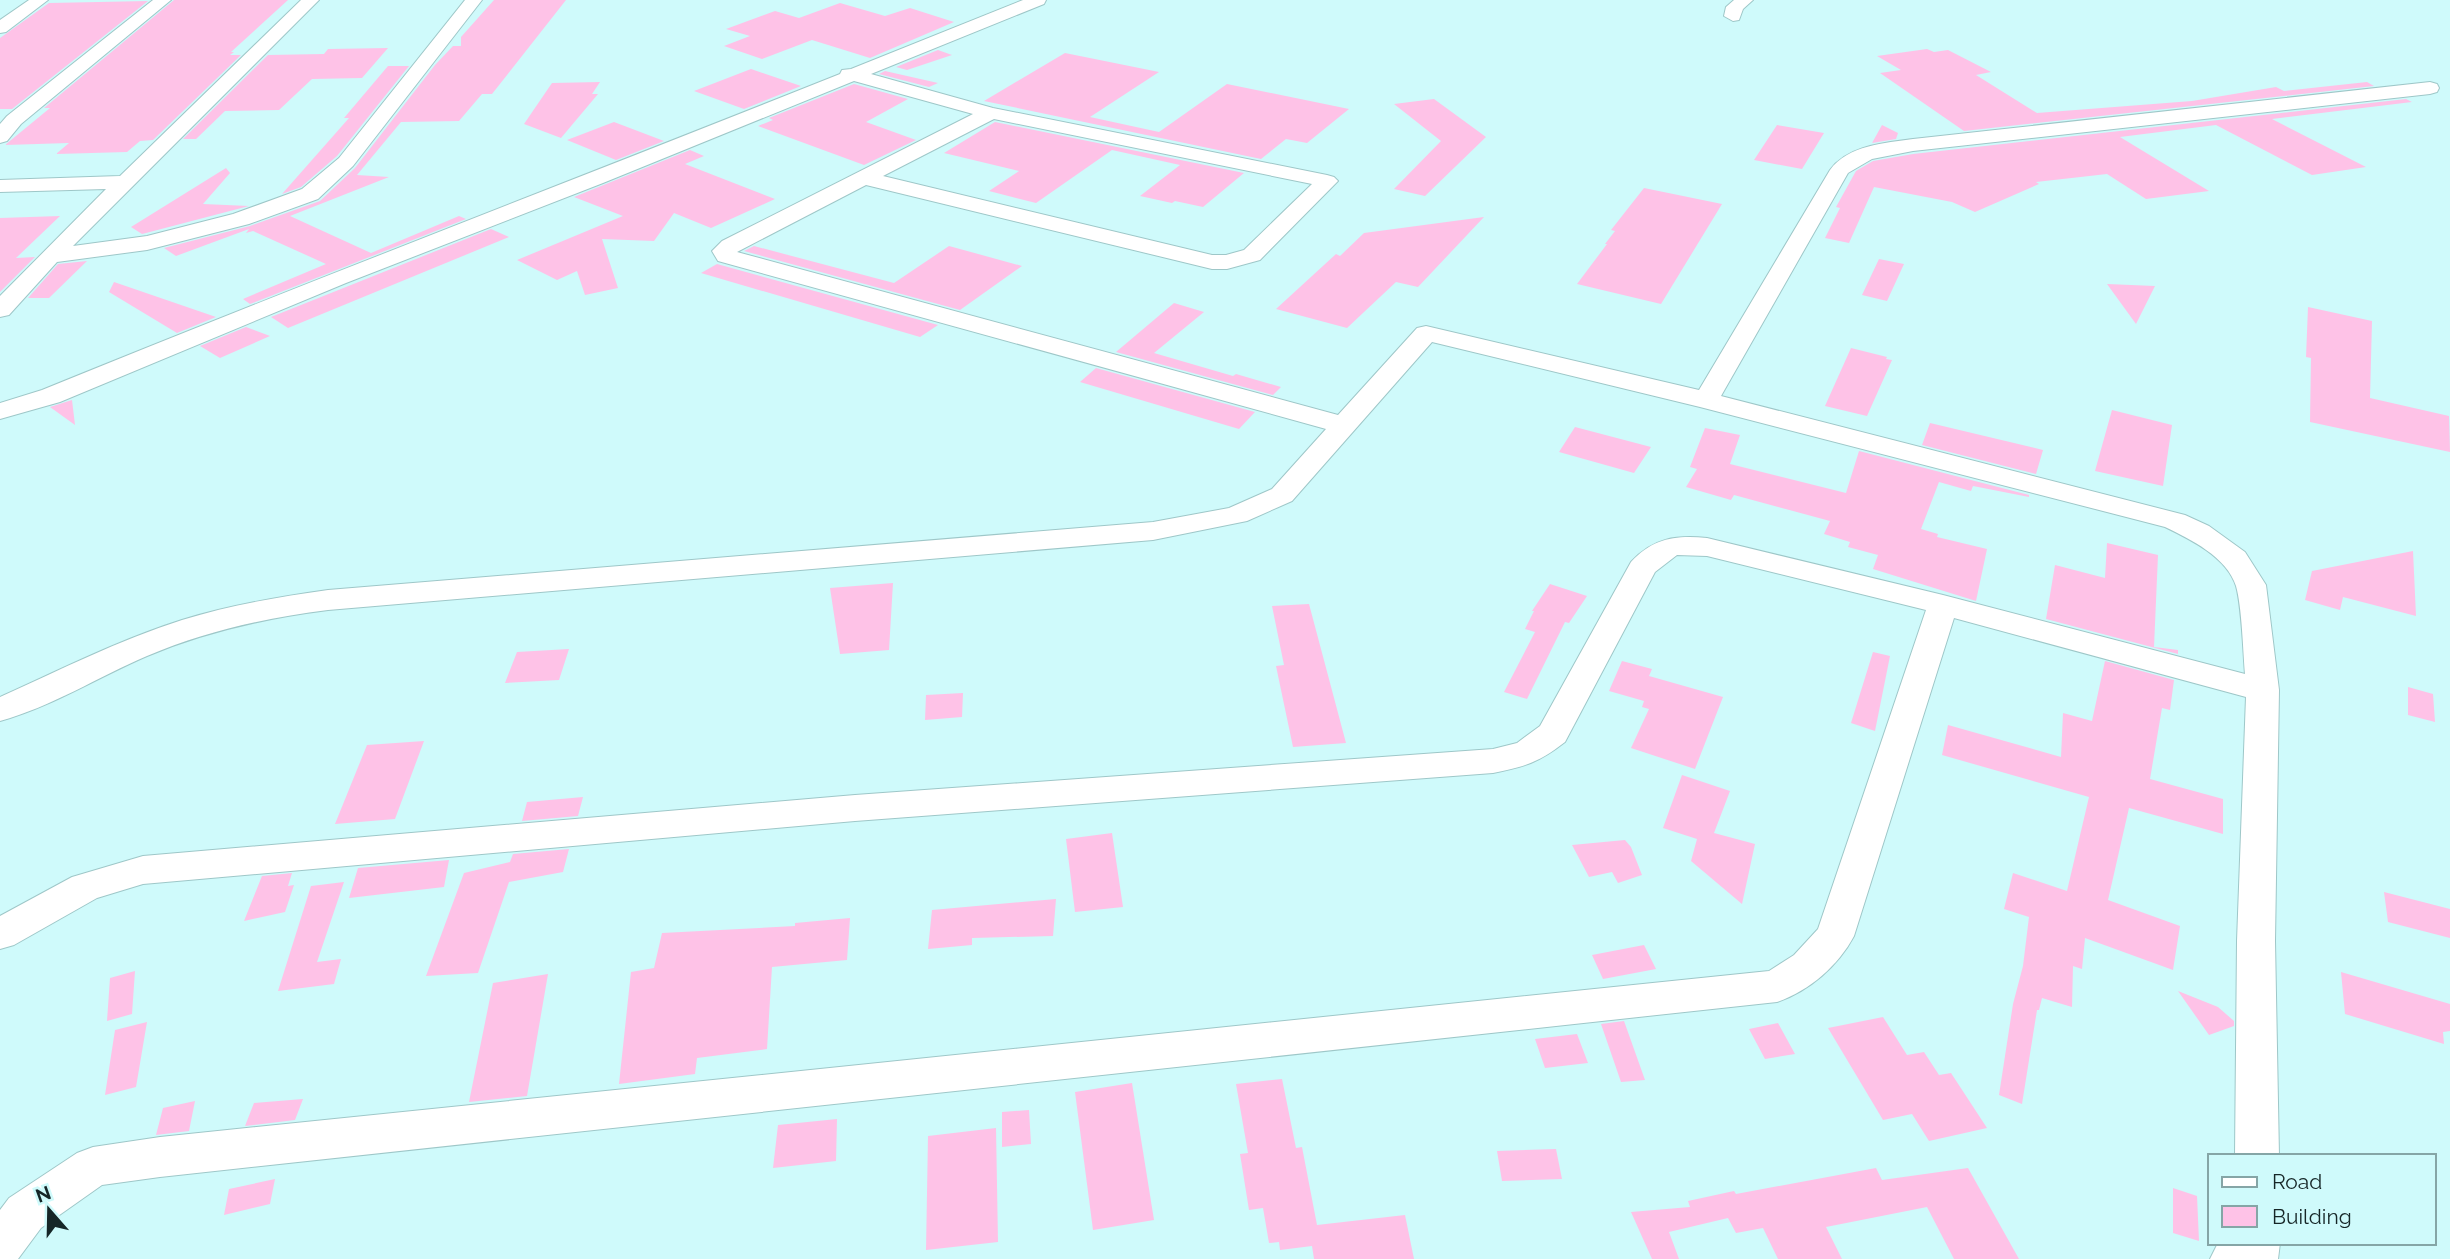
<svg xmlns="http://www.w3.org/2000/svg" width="2450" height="1259" font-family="Raleway,sans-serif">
  <rect width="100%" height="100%" fill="#cffafb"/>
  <path fill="#fec2e7" d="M174,0h114l-57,52h3l-4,3h11l-88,85 -13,1 -13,11 -71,2 13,-11 -64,2 45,-37h-6z
    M494,0h72l-74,94h-10l-23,27 -58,1 -44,53 32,2 -99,39 81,37 88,-37 7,3 -216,85 -7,-5 83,-35 -73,-33 -7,2 3,-4 -73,27 -12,-8 86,-22 70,-25 35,-33 80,-103 18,-19h8v-9z
    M148,1l-136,108h-12v-71l49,-35z
    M840,3l45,13 25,-8 44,14 -84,36 -58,-18 -50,19 -38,-13 26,-10 -24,-7 49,-18 24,7z
    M388,48l-26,30 -50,1 -33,31 -54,1 -29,28h-13l85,-84 56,-1 4,-5z
    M1927,49l7,3 14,-2 43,22 -15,3 61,38 155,-12 84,-14 8,4 83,-9 7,4 -410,45 -84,-58 21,-3 -24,-14z
    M938,50l14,5 -45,15 -11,-3z
    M1065,53l94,19 -69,45 69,15 68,-48 122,25 -42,34 -21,-4 -25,20 -277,-58z
    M388,66h21l-72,90 -36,31 -19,7 67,-76h-5z
    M751,69l50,17 -57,23 -50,-18z
    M885,71l53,12 -9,4 -50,-13z
    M600,82l-8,12h6l-37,44 -37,-14 28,-41z
    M854,84l54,15 -42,23 50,18 -52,25 -106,-39 15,-6 -4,-2z
    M1434,99l52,38 -61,59 -31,-7 47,-48 -47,-37z
    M2406,99l6,3 -140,17 94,48 -54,8 -96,-50 -96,12 89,54 -63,8 -39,-25 -71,8 3,2 -64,28 -23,-10 -78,-15 -25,56 -24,-5 15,-30 -4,-1 20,-36 17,-10 40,-7z
    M614,122l50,19 -48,19 -49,-20z
    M995,122l249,51 -41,34 -28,-6 -3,2 -32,-7 40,-31 -68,-15 -76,53 -47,-12 30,-20 -75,-18z
    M1777,125l47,8 -22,36 -48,-9z
    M1882,125l16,8 -2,6 -24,4z
    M690,150l14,6 -19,8 90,35 -64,29 -37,-15 -20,28 -52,-2 16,49 -33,7 -8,-24 -20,9 -40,-20 106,-44 -49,-19z
    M226,168l4,5 -27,31 46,2 -103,27 -4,1 -11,-7z
    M1644,188l78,16 -61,100 -84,-20 30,-40h-2l10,-13 -4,-1z
    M60,216l-44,42 19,-1 -35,35v-74z
    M1484,217l-66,70 -22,-5 -49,46 -71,-19 60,-55 4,2 24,-23z
    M491,229l18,8 -221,91 -17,-11z
    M754,246l140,37 55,-37 73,20 -62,44 -216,-59z
    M1879,259l25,5 -17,37 -25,-6z
    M87,261l-38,37h-21l30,-34z
    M717,264l221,61 -18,12 -219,-64z
    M114,282l102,35 -39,16 -68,-41z
    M2107,284l48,2 -19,38z
    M1174,303l30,9 -50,41 79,23 3,-2 45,13 -8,8 -157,-43z
    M2308,307l64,14 -2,77 79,18 1,36 -140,-30 1,-64 -5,-1z
    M246,327l24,9 -50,22 -20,-12z
    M1851,348l36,9 -1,2 6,1 -25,56 -42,-10z
    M1096,368l159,44 -16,17 -159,-47z
    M72,400l3,25 -25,-18z
    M2112,410l60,15 -9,61 -68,-15z
    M1930,423l113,27 -7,24 -114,-29z
    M1575,427l76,20 -17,26 -75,-21z
    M1705,428l35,7 -10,29 116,29 13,-42 170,44v2l-56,-11 -2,5 -32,-9 -18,47 17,5 -1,3 50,12 -11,52 -103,-32 5,-14 -30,-8 2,-5 -26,-8 6,-13 -96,-26 -3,5 -45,-13 11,-18 -7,-2z
    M2107,543l51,12 -4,92 24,3v4l-132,-35 9,-54 50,13z
    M2413,551l3,65 -73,-19 -3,13 -35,-10 7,-29z
    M893,583l-4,67 -49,4 -10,-66z
    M1550,584l37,12 -18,27 -4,-1 -38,77 -23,-7 31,-60 -10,-3 9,-18h-2z
    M1309,604l37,139 -53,4 -17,-81 8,-1 -12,-59z
    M569,649l-10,31 -54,3 12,-31z
    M1873,652l17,4 -15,75 -24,-8z
    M1622,661l30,8 -3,7 74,21 -28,72 -64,-21 18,-39 -7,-2 2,-6 -35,-10z
    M2105,661l69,19 -4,30 -8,-2 -12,71 73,20v35l-94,-26 -21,92 72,26 -7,44 -88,-32 -3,31 -9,-3 -1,41 -30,-9 -3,12h-2l-15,94 -23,-9 14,-91 10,-38 6,-49 -25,-8 9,-36 54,18 22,-94 -147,-42 6,-30 113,32 2,-44 29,8z
    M2408,687l25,7 2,28 -27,-7z
    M963,693l-1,24 -37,3 1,-25z
    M424,741l-29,78 -60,5 32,-79z
    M1682,775l48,16 -16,42 41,11 -13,60 -51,-43 6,-22 -34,-11z
    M583,797l-5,19 -56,5 5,-19z
    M1112,833l11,74 -48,5 -9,-73z
    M1625,840l6,7 11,28 -24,8 -6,-11 -23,5 -17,-32z
    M569,849l-6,23 -54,10 -31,91 -52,3 38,-103 46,-11 3,-8z
    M449,860l-5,27 -95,11 9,-30z
    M292,873l-4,13 6,-1 -9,27 -41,9 18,-45z
    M344,882l-27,80 24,-3 -7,25 -56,7 33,-105z
    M2384,892l66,17v29l-62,-16z
    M1056,899l-3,37 -81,2v7l-44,4 4,-39z
    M850,918l-3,42 -75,7 -5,82 -70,9 -2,16 -76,10 12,-112 23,-4 8,-35 133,-7v-3z
    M1644,945l12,24 -53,10 -11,-24z
    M135,971l-3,43 -25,7 3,-43z
    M2341,972l109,32v27l-7,1 1,12 -99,-30z
    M548,974l-21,122 -58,6 24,-119z
    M2178,991l40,16 16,14v5l-25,9z
    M1883,1017l24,38 17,-3 15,23 12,-2 36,55 -58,13 -17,-27 -29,6 -55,-92z
    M1624,1021l21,59 -24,2 -20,-58z
    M147,1022l-11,65 -31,8 10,-65z
    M1778,1023l17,31 -30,5 -16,-30z
    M1577,1034l11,29 -43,5 -10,-29z
    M1282,1079l14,69 6,-1 15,78 88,-10 9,44h-100l-2,-13 -32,4 -1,-8 -10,1 -6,-35 -14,2 -9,-56 8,-1 -12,-69z
    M1132,1083l22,137 -61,10 -18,-138z
    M303,1099l-8,21 -50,6 9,-23z
    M195,1101l-6,30 -33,4 7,-27z
    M1029,1110l2,34 -29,3v-35z
    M837,1119l-1,42 -63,7 5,-43z
    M996,1128l2,114 -72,8 2,-114z
    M1556,1149l6,30 -60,2 -5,-30z
    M1876,1168l6,12 86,-12 51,91h-65l-27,-52 -101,20 16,32h-64l-15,-31 -27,5 -8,-15 -59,14 10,27h-27l-21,-47 59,-5 -2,-6 46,-10 2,3z
    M275,1179l-5,25 -46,11 5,-26z
    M2173,1188l24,8 2,45 -26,-8z"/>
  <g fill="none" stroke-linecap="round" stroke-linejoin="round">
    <defs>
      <path id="minor" d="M29,0h19l-42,32 -6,1v-13z
        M153,0h18l-150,124 -14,17 -7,2v-19l7,-8z
        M301,0h18l-246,246 74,-10 86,-22 69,-25 37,-31 126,-158h17l-129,166 -35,33 -69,25 -102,26 -90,12 -48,53 -9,2v-21l106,-107 -106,3v-12l120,-4z
        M1023,0h23l-2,4 -173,70 122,34 334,67 7,2 4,4 -78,79 -33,9h-15l-346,-84 -129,67 601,163 79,-87 9,-2 273,64 131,-220c18,-25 55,-27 83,-31l517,-57 7,2 2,4 -2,4 -7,2 -517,57 -41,8 -24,14 -127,223 464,119 24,11 36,26 21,33 13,105 -4,251 4,215h-44l2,-215 9,-244 -292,-79 -100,318c-16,30 -45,55 -77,66l-1617,175 -58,8 -61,43 -23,31h-18v-49l9,-12 68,-45 16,-6 67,-10 1609,-166 25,-16 24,-26 108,-319 -219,-54 -30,-1 -22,17 -90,170c-27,21 -39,24 -72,31l-638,48 -712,63 -46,14 -83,47 -14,4v-33l72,-39 71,-21 712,-61 638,-46 24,-6 23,-17 91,-164c22,-24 45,-27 76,-24l236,57 302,79c-2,-23 -3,-67 -9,-88 -9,-29 -46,-47 -71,-59l-465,-120 -268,-65 -140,159 -45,20 -94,19 -825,70c-63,8 -122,21 -181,46 -49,21 -96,51 -147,65v-24c60,-27 119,-57 182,-77 48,-15 96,-23 146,-30l825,-68 76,-14 43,-19 54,-60 -608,-168 -6,-10 10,-10 251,-127 -119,-33 -251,102 -257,100 -286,119 -60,17v-16l42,-13c265,-108 532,-210 798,-316l2,-4 9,-1zM994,119l318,65 -68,66 -18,5h-14l-329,-79z
        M1734,0h19l-10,9 -4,11 -6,1 -9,-5 2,-9z
        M2218,1243h62l-2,16h-68z"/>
    </defs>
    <use href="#minor" stroke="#9ec7c8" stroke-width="2"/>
    <use href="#minor" fill="#fff" fill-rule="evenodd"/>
  </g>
  <rect x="2208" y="1154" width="228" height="91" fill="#cffafb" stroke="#85a5a6" stroke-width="2"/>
  <rect x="2222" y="1177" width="35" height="10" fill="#ffffff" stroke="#85a5a6" stroke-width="2"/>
  <text x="2272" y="1189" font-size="21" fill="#162627">Road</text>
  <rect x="2222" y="1206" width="35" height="21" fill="#fec2e7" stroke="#85a5a6" stroke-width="2"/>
  <text x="2272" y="1224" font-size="21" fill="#162627">Building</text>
  <g transform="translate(49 1210) rotate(340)" stroke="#cffafb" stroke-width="5" paint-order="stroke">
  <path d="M0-5L12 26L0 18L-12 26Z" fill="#162627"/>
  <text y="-10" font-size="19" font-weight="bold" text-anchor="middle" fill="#162627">N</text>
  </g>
</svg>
